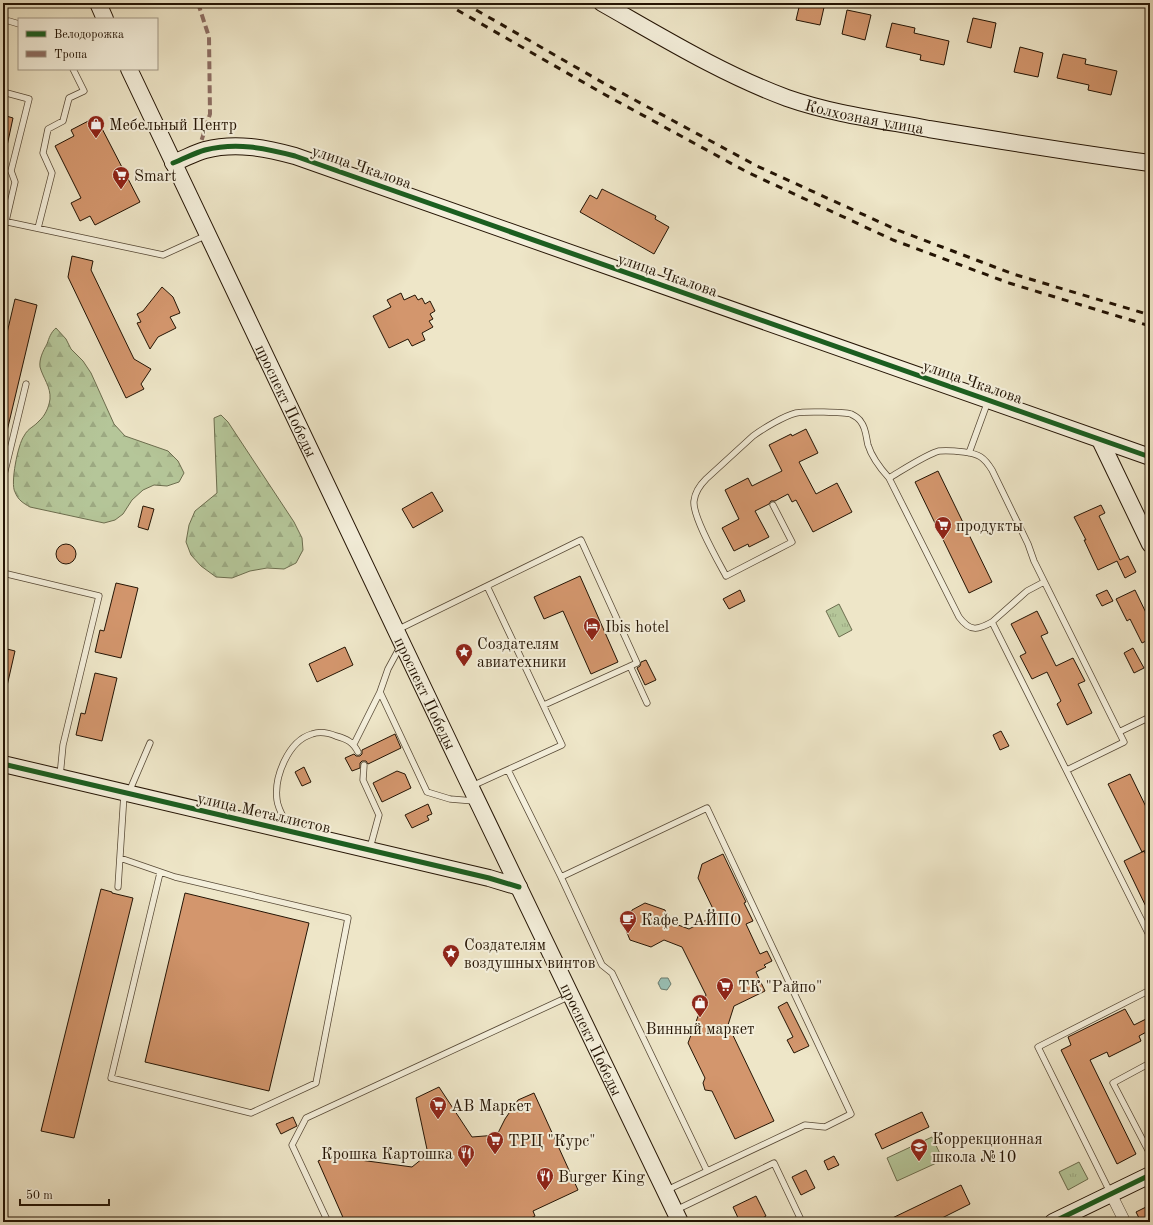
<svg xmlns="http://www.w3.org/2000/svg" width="1153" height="1225" font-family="'Old Standard TT',serif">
  <defs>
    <pattern id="forest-firs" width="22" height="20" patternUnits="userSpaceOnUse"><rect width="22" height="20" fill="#b5c699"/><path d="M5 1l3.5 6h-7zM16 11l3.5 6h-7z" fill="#9ca982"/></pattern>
    <pattern id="park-tufts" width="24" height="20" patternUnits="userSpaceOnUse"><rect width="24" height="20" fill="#b5c699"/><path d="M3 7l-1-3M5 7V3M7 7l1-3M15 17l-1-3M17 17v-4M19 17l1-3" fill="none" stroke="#9ca982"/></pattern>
    <pattern id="water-ripples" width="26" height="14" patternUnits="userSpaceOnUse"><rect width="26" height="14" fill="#99c0b5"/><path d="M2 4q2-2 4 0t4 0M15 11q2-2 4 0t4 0" fill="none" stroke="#84a49a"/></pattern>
  </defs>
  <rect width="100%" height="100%" fill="#eee6c8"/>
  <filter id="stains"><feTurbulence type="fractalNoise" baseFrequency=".005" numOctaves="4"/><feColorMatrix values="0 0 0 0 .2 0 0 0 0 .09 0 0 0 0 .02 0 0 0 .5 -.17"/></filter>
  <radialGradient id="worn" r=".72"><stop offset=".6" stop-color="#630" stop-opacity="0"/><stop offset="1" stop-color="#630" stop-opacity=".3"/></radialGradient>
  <path fill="url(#forest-firs)" stroke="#6c6d4e" d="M56,328l10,11 5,10 12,12 8,12 23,51 11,12 43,15 10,10 6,12 -5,9 -12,4 -13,-1 -11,5 -11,10 -9,14 -8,6 -11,3 -74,-16c-7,-4 -12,-7 -15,-15 -5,-8 3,-48 9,-56 4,-8 10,-9 15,-15 6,-5 10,-14 11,-22 1,-12 -7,-21 -10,-32 -1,-8 3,-16 7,-23 2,-6 4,-12 9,-16z
    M221,415l7,7 66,100 8,16 1,12 -7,13 -12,6 -17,-1 -17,3 -18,7 -16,-1 -15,-11 -10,-11 -5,-13 3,-17 6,-14 22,-18 -3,-75z"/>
  <path fill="url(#park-tufts)" stroke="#6c6d4e" d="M839,604l13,26 -13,7 -13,-26z
    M1079,1162l9,17 -20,11 -9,-18z"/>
  <path fill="#b5c699" stroke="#6c6d4e" d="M932,1137l11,23 -46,21 -10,-23z"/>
  <path fill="url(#water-ripples)" stroke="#6a7b6e" d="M661,978h7l3,6 -4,6 -6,-1 -3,-6z"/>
  <path fill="#d3966d" stroke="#241404" d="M800,3h25l-5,22 -24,-5z
    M847,10l24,5 -6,25 -23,-6z
    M973,18l23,5 -5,25 -24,-6z
    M892,23l23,5 -1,5 35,8 -5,24 -24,-5 1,-5 -35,-8z
    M1020,47l23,6 -5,24 -24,-5z
    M1063,54l23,5 -1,5 32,7 -6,24 -23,-5 1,-5 -32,-7z
    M3,115l10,3 -6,28 -4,-1z
    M96,117l44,85 -45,23 -5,-9 -10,5 -9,-18 10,-5 -26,-52 19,-10 -3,-6z
    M602,189l54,27 -1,3 14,8 -15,27 -74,-42 10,-17 7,4z
    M72,256l21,5 -2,9 43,89 17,10 -10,15 3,5 -18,9 -58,-121z
    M162,287l11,10 7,16 -10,4 6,11 -18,9 -8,12 -13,-26 4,-1 -4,-8 6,-3z
    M401,293l3,7 11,-5 3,5 4,-2 3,6 5,-3 5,10 -5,3 3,5 -4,2 4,6 -11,6 3,7 -13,6 -4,-7 -19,9 -16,-32 18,-9 -4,-7z
    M15,299l22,6 -30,126 -4,-1v-80z
    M806,429l12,24 -19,9 17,32 21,-11 15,29 -39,20 -17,-32 -4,2 -4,-8 -13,7h-4l-2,3 -14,7 14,26 -20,10 -1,-3 -14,7 -12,-23 17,-9 -14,-29 23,-12 4,8 30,-15 -13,-26 22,-11 1,2z
    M938,471l54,111 -23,11 -54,-111z
    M432,492l11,19 -30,17 -11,-19z
    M1101,505l4,8 -6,3 21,44 8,-4 8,16 -11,6 -8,-17 -19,9 -14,-30h2l-12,-23z
    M143,506l11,3 -6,21 -10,-3z
    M56 554a10 10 0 1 1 20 0a10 10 0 1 1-20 0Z
    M580,576l38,86 -27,12 -28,-63 -19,8 -10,-22z
    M116,583l22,5 -17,70 -26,-6 5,-22 4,1z
    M740,590l5,11 -16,8 -6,-10z
    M1107,590l6,11 -11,5 -6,-11z
    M1135,590l15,31v18l-8,4 -12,-24 -3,2 -11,-22z
    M1037,611l11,22 -7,3 15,30 17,-8 12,23 -7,3 14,29 -25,12 -10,-21 4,-3 -14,-29 -15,7 -12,-23 6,-3 -15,-29z
    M345,647l8,18 -36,17 -8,-18z
    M3,648l12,3 -8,35 -4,-1z
    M1133,648l11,20 -10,5 -10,-20z
    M646,660l10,20 -11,5 -8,-17 3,-2 1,-4z
    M95,673l22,5 -15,63 -26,-6 5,-22 4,1z
    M1001,731l8,15 -9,4 -7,-15z
    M395,734l6,14 -33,16 -2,-3h-4l-2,2v5l-8,3 -7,-13 9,-4 2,2h4l2,-2v-4z
    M304,767l7,15 -9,4 -7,-14z
    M397,771l8,3 6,14 -29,14 -9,-19z
    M1130,774l20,41v33l-8,4 -34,-68z
    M428,804l4,10 -5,2 2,4 -17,8 -7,-13z
    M1144,851l6,12v52l-26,-54z
    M723,854l23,48 -2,1 9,18 -7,3 14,30 7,-3 5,10 -8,4 2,2 -10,5 9,19 -31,15 -6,19 46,96 -39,18 -23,-48 -7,-1 -2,-7 2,-5 -17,-35 18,-48 -24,-48 -18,-7 -13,7 -21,-7 -5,-12 7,-18 13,-7 20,7 5,12 19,7 27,-14 -18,-37 4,-14z
    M101,889l11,3v1l21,5 -59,240 -33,-7z
    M185,893l124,30 -40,168 -124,-29z
    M787,1002l22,44 -15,7 -7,-13 6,-3 -15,-30z
    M1125,1009l9,16 16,-8v13l-11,6 2,5 -32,16 -2,-5 -17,8 46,94 -19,10 -56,-114 10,-5 -3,-8z
    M439,1087l33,50 25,-2 8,-16 13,-19 16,-7 44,97 -45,21 2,5 -12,6h-178l-27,-61 12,-5 82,11 16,-13 -12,-56z
    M922,1112l7,15 -47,22 -7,-15z
    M293,1117l4,9 -16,8 -5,-10z
    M834,1156l5,9 -11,5 -4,-9z
    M806,1170l9,18 -14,7 -9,-18z
    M961,1185l9,19 -36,18h-50z
    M756,1196l10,20 -7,4 1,2h-20l-7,-15z
    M1150,1205v17h-9l-5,-10z"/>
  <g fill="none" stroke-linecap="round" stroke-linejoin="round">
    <defs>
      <path id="lane" d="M9,21l10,3
        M3,92l26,7 -18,72 4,11 -9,39
        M3,221l160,34 44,-20
        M38,228l14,-55 -9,-20 5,-24 15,-8 6,-23 15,-7 -11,-22
        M969,453l19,-52
        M889,478c12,-7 38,-24 50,-27 9,-1 17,0 25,1 15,2 20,5 28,18l36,74 6,17 90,181 -57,28
        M3,479l23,-95
        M773,505l19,37 -66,34c-8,-15 -34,-60 -32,-75 1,-9 6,-16 12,-22l47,-43c11,-8 31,-20 43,-23 8,-2 48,-1 55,1 4,2 8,4 10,8 5,6 5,15 7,23 4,13 12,23 21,33l70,139c11,15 19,13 33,5
        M3,573l96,23 -36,149 -3,31
        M1044,582l-17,9 -35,31 158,315
        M397,630l184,-90 56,123 -93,42
        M401,645l-13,24 -8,23 47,100 23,7 24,2
        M630,666l17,37
        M1119,732l31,-15
        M354,744l26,-52
        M364,765l-1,15 16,35 -9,33
        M508,770l53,107 146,-69 144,306 -26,13 -20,-2 -140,66
        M472,786l90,-41 -75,-159
        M129,792l21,-49
        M289,828c-4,-9 -11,-18 -12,-28 -3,-23 11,-59 35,-66 8,-3 17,-1 24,2 11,3 17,6 22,16
        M120,858l55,19 173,41 -32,165 -65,30 -140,-35 49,-205
        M561,877l41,88 10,8 95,198
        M118,887l6,-93
        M1150,1063l-37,20 37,71
        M1110,1192l-72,-145 112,-57
        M676,1210l98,-47 28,59
        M328,1222l-36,-77 14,-27 264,-122"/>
      <path id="street" d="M1111,1194l14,28"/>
      <g id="secondary">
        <path d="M98,3l7,16"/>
        <path id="s1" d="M602,3c60,34 120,71 185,95 46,16 94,22 142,31 73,12 147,24 221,34"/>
        <path id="s2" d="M129,69l331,696 220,457"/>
        <path d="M173,163c11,-4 21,-10 32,-13 31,-8 60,-2 90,6l855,301"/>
        <path d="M1100,440l50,104"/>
        <path d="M3,764l486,114 30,9"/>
        <path d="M1053,1222l97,-47"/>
      </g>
    </defs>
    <use href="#lane" stroke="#564835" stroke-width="7"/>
    <use href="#street" stroke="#564835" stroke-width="12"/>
    <use href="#secondary" stroke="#241404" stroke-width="18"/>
    <use href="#lane" stroke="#f4efdb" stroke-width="5.5"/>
    <use href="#street" stroke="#f4efdb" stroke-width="11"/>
    <use href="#secondary" stroke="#f4efdb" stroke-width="16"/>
    <path stroke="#241404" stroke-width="3" stroke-dasharray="7 7" stroke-linecap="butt" d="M445,3l157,90 145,79 146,68 116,43 141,43
      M464,3l143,82 150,81 138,63 118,45 137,41"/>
    <path stroke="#8d6e63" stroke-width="4" stroke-dasharray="8 4" stroke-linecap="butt" d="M198,3l11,34 1,77 -9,28
      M3,10l3,-7"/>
    <defs>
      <path id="cycleway" d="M173,163c11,-4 21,-10 32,-13 31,-8 60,-2 90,6l855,301
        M3,764l486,114 30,9
        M1053,1222l97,-47"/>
    </defs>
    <use href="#cycleway" stroke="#f4efdb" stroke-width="8"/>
    <use href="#cycleway" stroke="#1b5e20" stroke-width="5"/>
  </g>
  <defs>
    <symbol id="shop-pin" viewBox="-11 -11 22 30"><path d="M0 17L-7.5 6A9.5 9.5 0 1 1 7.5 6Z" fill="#8f2418" stroke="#f4efdb"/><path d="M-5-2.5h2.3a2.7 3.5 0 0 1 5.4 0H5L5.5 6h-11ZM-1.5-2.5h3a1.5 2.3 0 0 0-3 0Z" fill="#fff"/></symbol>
    <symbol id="supermarket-pin" viewBox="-11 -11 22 30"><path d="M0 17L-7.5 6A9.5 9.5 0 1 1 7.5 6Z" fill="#8f2418" stroke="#f4efdb"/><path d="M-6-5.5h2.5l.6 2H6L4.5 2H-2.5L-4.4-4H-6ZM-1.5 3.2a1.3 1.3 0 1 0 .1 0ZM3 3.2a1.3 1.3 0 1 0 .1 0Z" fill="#fff"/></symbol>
    <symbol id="hotel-pin" viewBox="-11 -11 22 30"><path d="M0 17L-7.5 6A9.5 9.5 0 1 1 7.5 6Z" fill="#8f2418" stroke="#f4efdb"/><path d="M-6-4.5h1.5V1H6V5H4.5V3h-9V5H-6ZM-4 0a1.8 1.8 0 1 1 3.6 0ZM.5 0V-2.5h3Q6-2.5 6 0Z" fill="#fff"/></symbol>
    <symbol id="sight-pin" viewBox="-11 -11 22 30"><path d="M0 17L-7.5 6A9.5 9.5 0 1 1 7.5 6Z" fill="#8f2418" stroke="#f4efdb"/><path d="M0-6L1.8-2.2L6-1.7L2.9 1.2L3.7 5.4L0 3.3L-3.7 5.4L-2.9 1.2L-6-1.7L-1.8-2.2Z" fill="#fff"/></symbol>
    <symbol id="cafe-pin" viewBox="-11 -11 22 30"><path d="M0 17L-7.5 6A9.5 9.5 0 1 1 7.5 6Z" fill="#8f2418" stroke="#f4efdb"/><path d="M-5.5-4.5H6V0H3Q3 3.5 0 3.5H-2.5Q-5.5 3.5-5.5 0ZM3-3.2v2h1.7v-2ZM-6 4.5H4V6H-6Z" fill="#fff"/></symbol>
    <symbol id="school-pin" viewBox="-11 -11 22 30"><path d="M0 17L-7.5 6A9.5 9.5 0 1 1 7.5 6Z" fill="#8f2418" stroke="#f4efdb"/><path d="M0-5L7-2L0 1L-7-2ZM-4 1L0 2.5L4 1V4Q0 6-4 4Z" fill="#fff"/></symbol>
    <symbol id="restaurant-pin" viewBox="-11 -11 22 30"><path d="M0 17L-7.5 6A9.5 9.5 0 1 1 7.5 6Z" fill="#8f2418" stroke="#f4efdb"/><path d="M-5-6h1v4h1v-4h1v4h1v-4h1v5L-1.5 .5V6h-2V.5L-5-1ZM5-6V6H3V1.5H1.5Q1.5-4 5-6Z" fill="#fff"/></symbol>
  </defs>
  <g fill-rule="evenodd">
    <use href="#shop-pin" x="86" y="114" width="20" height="27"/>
    <use href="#supermarket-pin" x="111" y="165" width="20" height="27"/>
    <use href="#supermarket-pin" x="933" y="515" width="20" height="27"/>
    <use href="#hotel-pin" x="582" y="616" width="20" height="27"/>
    <use href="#sight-pin" x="454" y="642" width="20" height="27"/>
    <use href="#cafe-pin" x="618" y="909" width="20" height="27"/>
    <use href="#sight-pin" x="441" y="943" width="20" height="27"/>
    <use href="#supermarket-pin" x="715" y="976" width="20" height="27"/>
    <use href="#shop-pin" x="690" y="993" width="20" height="27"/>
    <use href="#supermarket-pin" x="428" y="1095" width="20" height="27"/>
    <use href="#supermarket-pin" x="485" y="1130" width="20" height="27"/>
    <use href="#school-pin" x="909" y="1137" width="20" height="27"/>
    <use href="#restaurant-pin" x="456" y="1143" width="20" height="27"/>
    <use href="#restaurant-pin" x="535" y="1166" width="20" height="27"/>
  </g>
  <g text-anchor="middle" stroke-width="4" stroke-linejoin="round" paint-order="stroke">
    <g font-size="16" fill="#241404" stroke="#f4efdb">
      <text dy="6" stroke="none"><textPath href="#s1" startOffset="288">Колхозная улица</textPath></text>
      <text transform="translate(362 166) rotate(19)" y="6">улица Чкалова</text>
      <text transform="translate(668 274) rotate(19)" y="6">улица Чкалова</text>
      <text transform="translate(973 381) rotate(19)" y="6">улица Чкалова</text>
      <text dy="6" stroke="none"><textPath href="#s2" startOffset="367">проспект Победы</textPath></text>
      <text dy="6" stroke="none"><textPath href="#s2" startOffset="691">проспект Победы</textPath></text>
      <text transform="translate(264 812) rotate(13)" y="6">улица Металлистов</text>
      <text dy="6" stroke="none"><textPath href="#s2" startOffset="1075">проспект Победы</textPath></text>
    </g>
    <g font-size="16" fill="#241404" stroke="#f4efdb" text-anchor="start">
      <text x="109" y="130">Мебельный Центр</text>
      <text x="134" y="181">Smart</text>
      <text x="956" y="531">продукты</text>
      <text x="605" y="632">Ibis hotel</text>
      <text x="477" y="649">Создателям<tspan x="477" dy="18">авиатехники</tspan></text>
      <text x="641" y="925">Кафе РАЙПО</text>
      <text x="464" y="950">Создателям<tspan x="464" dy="18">воздушных винтов</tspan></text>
      <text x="738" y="992">ТК "Райпо"</text>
      <text x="700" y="1034" text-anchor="middle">Винный маркет</text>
      <text x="451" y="1111">АВ Маркет</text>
      <text x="932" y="1144">Коррекционная<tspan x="932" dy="18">школа №10</tspan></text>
      <text x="508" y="1146">ТРЦ "Курс"</text>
      <text x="453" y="1159" text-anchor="end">Крошка Картошка</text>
      <text x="558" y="1182">Burger King</text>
    </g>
  </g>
  <rect width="1153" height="1225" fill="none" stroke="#eee6c8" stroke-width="16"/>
  <rect x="4" y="4" width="1145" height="1217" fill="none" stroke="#241404" stroke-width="2"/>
  <rect x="8" y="8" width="1137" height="1209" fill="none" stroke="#241404"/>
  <rect x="18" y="18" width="140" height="52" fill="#f4efdb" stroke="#a19785"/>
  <rect x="26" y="31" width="20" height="6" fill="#1b5e20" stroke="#a19785"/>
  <text x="54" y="38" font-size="12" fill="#241404">Велодорожка</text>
  <rect x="26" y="51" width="20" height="6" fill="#8d6e63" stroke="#a19785"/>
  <text x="54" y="58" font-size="12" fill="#241404">Тропа</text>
  <path d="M20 1199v6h89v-6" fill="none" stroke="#241404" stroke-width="2"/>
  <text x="26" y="1199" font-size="12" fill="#241404" stroke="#f4efdb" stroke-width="3" paint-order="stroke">50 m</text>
  <rect width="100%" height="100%" filter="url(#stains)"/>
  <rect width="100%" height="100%" fill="url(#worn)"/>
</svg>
